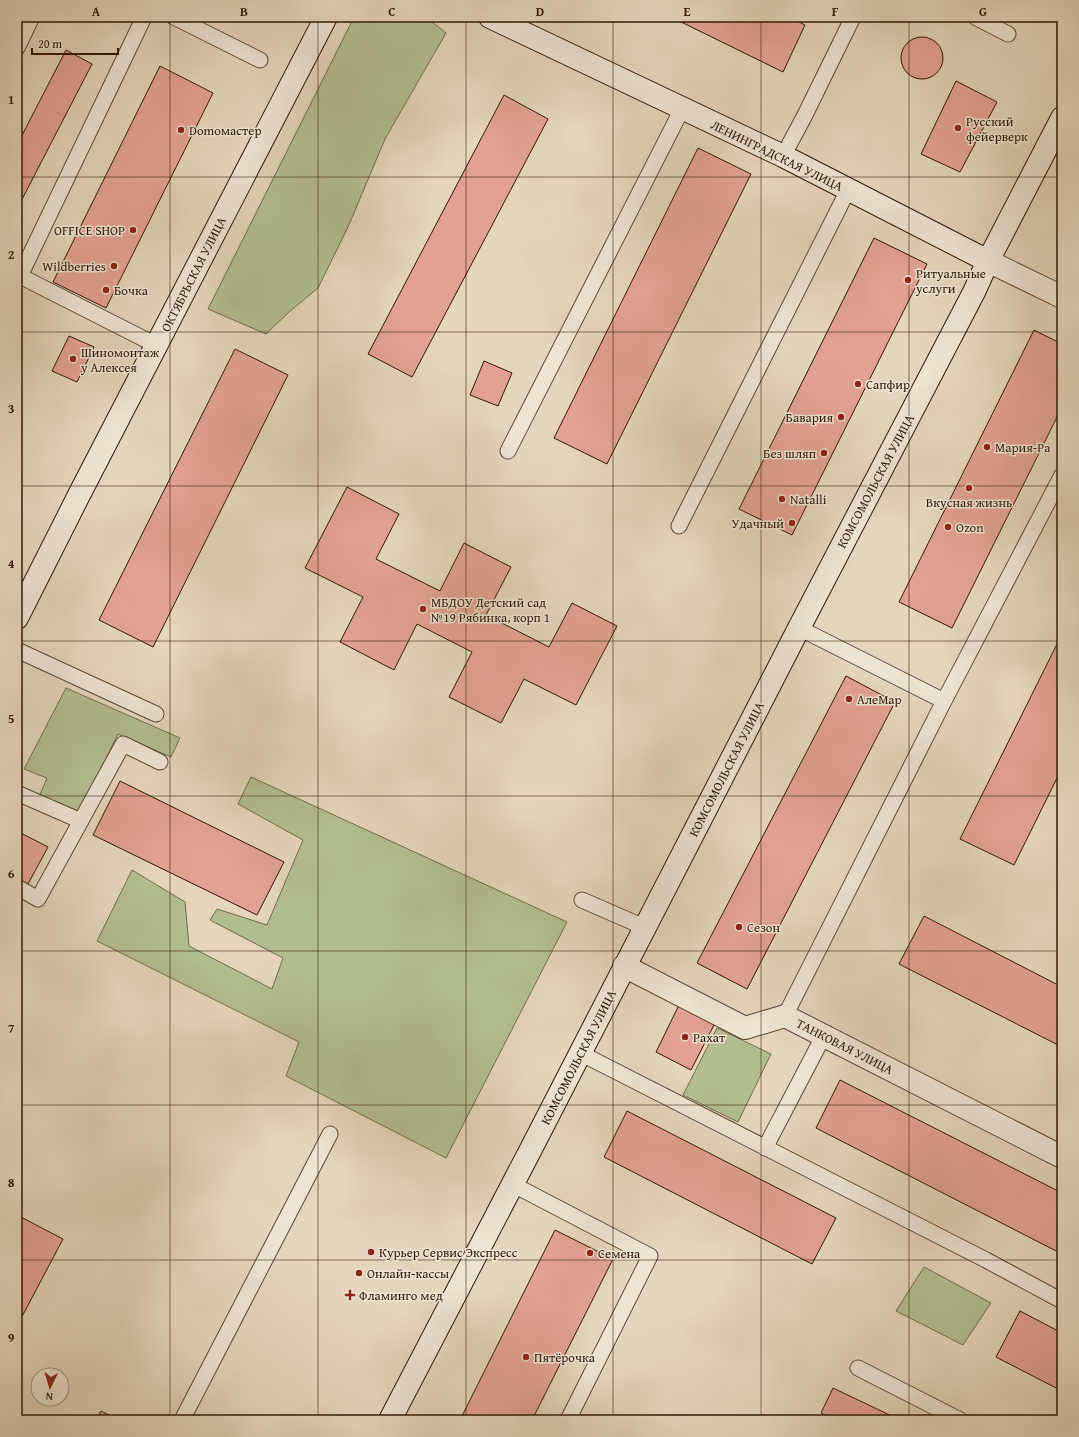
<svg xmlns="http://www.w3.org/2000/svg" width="1079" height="1437" font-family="'Gentium Book Plus',serif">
  <rect width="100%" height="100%" fill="#e4d5bc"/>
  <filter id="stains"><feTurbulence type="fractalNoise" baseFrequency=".005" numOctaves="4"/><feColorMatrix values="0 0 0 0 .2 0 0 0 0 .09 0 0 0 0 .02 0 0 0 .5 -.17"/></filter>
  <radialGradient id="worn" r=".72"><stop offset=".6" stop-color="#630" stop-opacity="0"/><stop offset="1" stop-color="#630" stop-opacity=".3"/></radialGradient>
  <path fill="#b2be92" stroke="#716b4c" d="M354,17h72l20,16 -61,106 -37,88 -30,61 -29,24 -23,22 -58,-25z
    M66,688l114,50 -9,19 -53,-23 -39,80 -40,-17 8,-19 -23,-9z
    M251,777l316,145 -121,236 -160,-82 13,-34 -202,-101 35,-71 53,32 4,44 83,43 11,-31 -73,-38 7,-11 50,16 36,-85 -65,-36z
    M717,1028l54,26 -33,68 -55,-27z
    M924,1267l67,36 -28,42 -67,-34z"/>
  <path fill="#e3a193" stroke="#301805" d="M671,17h118l16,8 -22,47z
    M901 58a21 21 0 1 1 42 0a21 21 0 1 1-42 0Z
    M66,50l26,14 -75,145v-64z
    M160,66l53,27 -107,215 -53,-26z
    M956,81l41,21 -37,70 -39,-18z
    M504,95l44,24 -136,258 -44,-23z
    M698,148l53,26 -144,290 -53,-26z
    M874,238l53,26 -135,271 -53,-26z
    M1034,330l28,14v63l-110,221 -53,-26z
    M69,336l25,11 -17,35 -25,-11z
    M235,349l53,26 -135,272 -54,-27z
    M484,361l28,12 -14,33 -28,-11z
    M347,487l52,27 -23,45 64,32 24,-48 47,24 -25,48 63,32 23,-44 45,23 -41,79 -52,-26 -23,44 -52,-26 23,-45 -55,-28 -23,46 -54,-28 23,-45 -58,-29z
    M1062,634v134l-48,97 -54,-26z
    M846,676l49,26 -148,287 -50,-26z
    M120,781l164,81 -27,53 -164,-80z
    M17,831l31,16 -20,37 -11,-6z
    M924,916l138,71v60l-163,-83z
    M679,1005l36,18 -24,47 -35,-18z
    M840,1080l222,113v61l-246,-126z
    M627,1111l209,107 -24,46 -208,-107z
    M17,1215l46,24 -46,87z
    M555,1230l58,29 -81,161h-72z
    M1020,1311l42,22v58l-66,-34z
    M833,1388l67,32h-65l-14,-7z
    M101,1411l18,9h-23z"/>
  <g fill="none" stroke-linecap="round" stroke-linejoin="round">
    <defs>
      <path id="lane" d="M144,17l-124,259 136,69
        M174,17l86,43
        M975,17l33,17
        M17,48l15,-31
        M783,156l21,-39 49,-100
        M508,451l174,-342
        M679,526l169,-336
        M799,628l145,73
        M17,650l139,64
        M17,793l64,28
        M17,887l21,12 85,-155 37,18
        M582,900l62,27
        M785,1016l159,-315 118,-226
        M580,1053l406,207 76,41
        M765,1148l59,-113
        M512,1184l138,72 -82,164
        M858,1368l102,52
        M182,1420l148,-286"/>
      <path id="street" d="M988,261l74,36
        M624,966l121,62 40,-12 277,141"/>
      <path id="secondary" d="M490,17l293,139 205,105
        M17,618l63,-125 246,-476
        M390,1420l141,-271 268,-521 175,-336 14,-31 74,-143"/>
    </defs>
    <use href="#lane" stroke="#5d4733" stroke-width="17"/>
    <use href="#street" stroke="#5d4733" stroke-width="24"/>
    <use href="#secondary" stroke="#301805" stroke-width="24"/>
    <use href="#lane" stroke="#ede4d3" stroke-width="15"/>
    <use href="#street" stroke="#ede4d3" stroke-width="22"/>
    <use href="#secondary" stroke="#ede4d3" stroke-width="22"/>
  </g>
  <path fill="none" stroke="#301805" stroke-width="1" stroke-opacity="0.55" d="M170,17v1403M318,17v1403M466,17v1403M613,17v1403M761,17v1403M909,17v1403M17,177h1045M17,332h1045M17,486h1045M17,641h1045M17,796h1045M17,951h1045M17,1105h1045M17,1260h1045"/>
  <g fill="#8f2418" stroke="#ede4d3" stroke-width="1.5">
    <circle cx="958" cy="128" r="4"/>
    <circle cx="181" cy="130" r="4"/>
    <circle cx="133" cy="230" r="4"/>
    <circle cx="114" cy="266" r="4"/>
    <circle cx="908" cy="280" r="4"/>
    <circle cx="106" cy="290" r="4"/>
    <circle cx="73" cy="359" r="4"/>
    <circle cx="858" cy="384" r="4"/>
    <circle cx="841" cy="417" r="4"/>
    <circle cx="987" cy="447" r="4"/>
    <circle cx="824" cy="453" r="4"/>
    <circle cx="969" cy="488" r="4"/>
    <circle cx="782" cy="499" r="4"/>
    <circle cx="792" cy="523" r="4"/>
    <circle cx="948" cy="527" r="4"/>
    <circle cx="423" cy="609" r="4"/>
    <circle cx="849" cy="699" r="4"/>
    <circle cx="739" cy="927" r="4"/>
    <circle cx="685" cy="1037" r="4"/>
    <circle cx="371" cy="1252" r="4"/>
    <circle cx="590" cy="1253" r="4"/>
    <circle cx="359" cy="1273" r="4"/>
    <path d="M348 1289h4v4h4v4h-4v4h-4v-4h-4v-4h4z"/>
    <circle cx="526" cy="1357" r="4"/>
  </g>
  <g text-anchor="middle" stroke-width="3" stroke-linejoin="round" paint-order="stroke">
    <g font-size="13" fill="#301805" stroke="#ede4d3" text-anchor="start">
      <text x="966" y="126">Русский<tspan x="966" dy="15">фейерверк</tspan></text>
      <text x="189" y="135">Domoмастер</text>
      <text x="125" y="235" text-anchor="end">OFFICE SHOP</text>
      <text x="106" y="271" text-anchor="end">Wildberries</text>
      <text x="916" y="278">Ритуальные<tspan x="916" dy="15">услуги</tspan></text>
      <text x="114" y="295">Бочка</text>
      <text x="81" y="357">Шиномонтаж<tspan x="81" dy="15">у Алексея</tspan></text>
      <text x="866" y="389">Сапфир</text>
      <text x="833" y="422" text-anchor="end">Бавария</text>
      <text x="995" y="452">Мария-Ра</text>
      <text x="816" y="458" text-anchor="end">Без шляп</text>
      <text x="790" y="504">Natalli</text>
      <text x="969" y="507" text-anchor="middle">Вкусная жизнь</text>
      <text x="784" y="528" text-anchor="end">Удачный</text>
      <text x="956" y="532">Ozon</text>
      <text x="431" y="607">МБДОУ Детский сад<tspan x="431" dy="15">№19 Рябинка, корп 1</tspan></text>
      <text x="857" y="704">АлеМар</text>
      <text x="747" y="932">Сезон</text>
      <text x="693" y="1042">Рахат</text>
      <text x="379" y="1257">Курьер Сервис Экспресс</text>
      <text x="598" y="1258">Семена</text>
      <text x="367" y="1278">Онлайн-кассы</text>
      <text x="359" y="1300">Фламинго мед</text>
      <text x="534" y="1362">Пятёрочка</text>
    </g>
    <g font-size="13" fill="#301805" stroke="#ede4d3">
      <text transform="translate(777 155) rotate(26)" y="5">ЛЕНИНГРАДСКАЯ УЛИЦА</text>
      <text transform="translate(193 274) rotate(-63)" y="5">ОКТЯБРЬСКАЯ УЛИЦА</text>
      <text transform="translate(875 481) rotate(-62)" y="5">КОМСОМОЛЬСКАЯ УЛИЦА</text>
      <text transform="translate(726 769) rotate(-63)" y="5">КОМСОМОЛЬСКАЯ УЛИЦА</text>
      <text transform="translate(845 1046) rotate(27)" y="5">ТАНКОВАЯ УЛИЦА</text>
      <text transform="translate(578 1057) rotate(-63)" y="5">КОМСОМОЛЬСКАЯ УЛИЦА</text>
    </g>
  </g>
  <rect width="1079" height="1437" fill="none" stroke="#e4d5bc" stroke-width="44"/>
  <g transform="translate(50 1387) rotate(185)"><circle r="19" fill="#ede4d3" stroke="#a19281"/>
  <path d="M0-3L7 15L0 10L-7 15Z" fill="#8f2418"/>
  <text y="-6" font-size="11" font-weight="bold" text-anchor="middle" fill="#301805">N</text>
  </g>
  <path d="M32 48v6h86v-6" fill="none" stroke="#301805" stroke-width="2"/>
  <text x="38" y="48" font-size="12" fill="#301805" stroke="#ede4d3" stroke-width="3" paint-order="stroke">20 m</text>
  <rect x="22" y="22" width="1035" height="1393" fill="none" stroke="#301805" stroke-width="1.5"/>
  <g font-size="13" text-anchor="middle" font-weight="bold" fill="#301805">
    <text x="96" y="16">A</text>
    <text x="244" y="16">B</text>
    <text x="392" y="16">C</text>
    <text x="540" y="16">D</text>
    <text x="687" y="16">E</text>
    <text x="835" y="16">F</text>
    <text x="983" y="16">G</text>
    <text x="11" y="104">1</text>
    <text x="11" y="259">2</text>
    <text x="11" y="413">3</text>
    <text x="11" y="568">4</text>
    <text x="11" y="723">5</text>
    <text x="11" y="878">6</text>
    <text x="11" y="1033">7</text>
    <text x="11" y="1187">8</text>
    <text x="11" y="1342">9</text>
  </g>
  <rect width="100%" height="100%" filter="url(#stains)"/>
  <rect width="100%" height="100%" fill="url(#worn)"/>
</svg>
